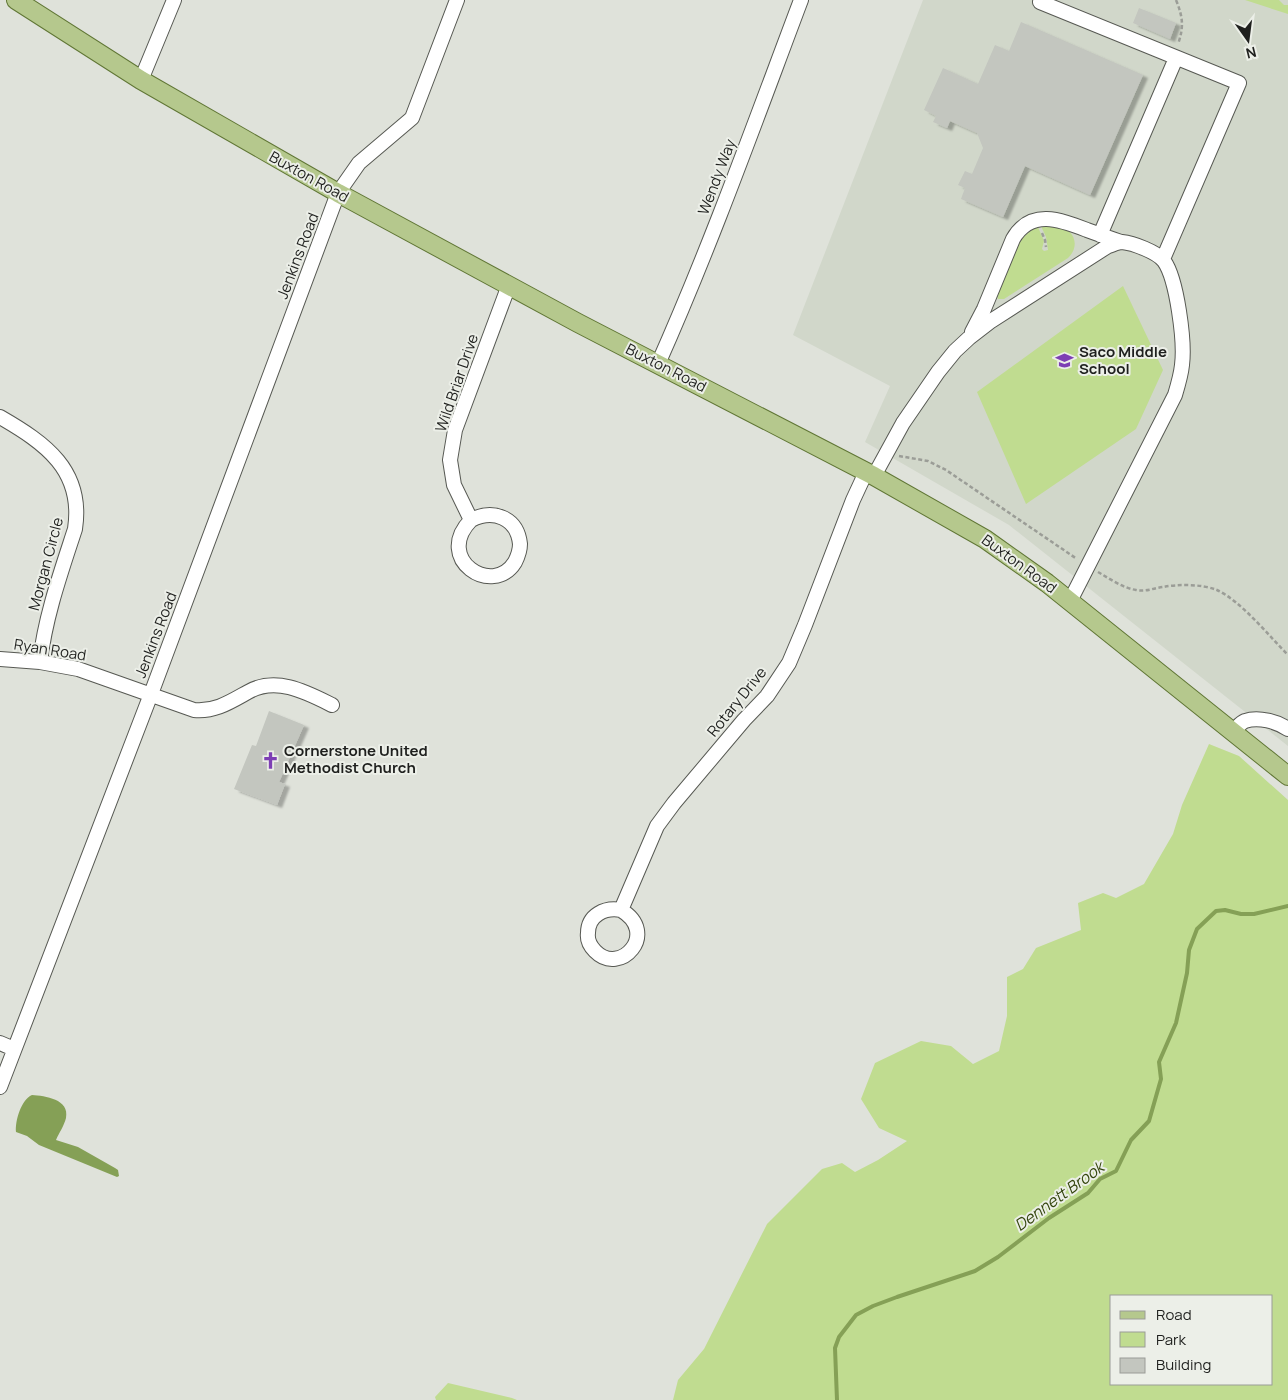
<svg xmlns="http://www.w3.org/2000/svg" width="1288" height="1400" font-family="Manrope,sans-serif">
  <defs>
    <filter id="shadow"><feDropShadow dx="5" dy="3" stdDeviation="1" flood-color="#0004"/></filter>
  </defs>
  <rect width="100%" height="100%" fill="#dfe2da"/>
  <path fill="#d1d7ca" d="M923,0h365v746l-279,-221 -144,-83 25,-56 -97,-51z"/>
  <path fill="#c0dc90" fill-rule="evenodd" d="M1245,0h34l5,5h4v9z
    M1041,226c5,0 11,-1 16,0 17,2 24,20 11,32l-64,41h-6l-1,-3c9,-22 17,-61 41,-69l6,14 -2,8 2,2 4,-1 -2,-13z
    M1123,286l40,84 -27,59 -110,75 -49,-112z
    M1209,744l30,12 49,44v600h-615l5,-20 26,-31 63,-125 55,-55 20,-6 13,9 23,-12 29,-19 -28,-13 -18,-29 14,-36 46,-22 30,5 22,18 26,-13 8,-35v-39l16,-8 13,-21 45,-18 -3,-27 25,-10 13,5 28,-14 29,-50 9,-29zM1112,1296h160v88h-160z
    M448,1383l64,15 5,2h-81l-1,-3z"/>
  <path fill="#85a056" d="M32,1095c13,1 38,4 34,23 -2,8 -7,15 -10,22l22,7 37,21 3,2 1,6 -2,1 -78,-32 -12,-9 -11,-4c-1,-11 5,-32 16,-37z"/>
  <g fill="none" stroke-linecap="round" stroke-linejoin="round">
    <path stroke="#85a056" stroke-width="4" d="M837,1400l-2,-52 4,-11 17,-22 17,-9 24,-9 78,-26 23,-14 51,-39 39,-25 12,-14 16,-8 15,-31 18,-19 12,-42 -2,-17 17,-39 11,-50 2,-23 8,-21 19,-18 9,-1 16,4h13l34,-8"/>
  </g>
  <path fill="#c3c6bf" filter="url(#shadow)" d="M1139,8l37,15 -6,16 -37,-16z
    M1021,22l122,53 -53,120 -65,-29 -22,51 -42,-18 4,-11 -7,-3 7,-14 7,3 11,-26 -6,-15 -27,-12 -3,7 -14,-6 3,-6 -12,-6 19,-42 35,16 17,-39 14,6z
    M269,711l35,14 -25,57 6,2 -8,21 -43,-16 18,-44 4,1z"/>
  <g fill="none" stroke-linecap="round" stroke-linejoin="round">
    <defs>
      <path id="minor" d="M1040,2l199,81 -76,176
        M141,80l33,-80
        M1100,235l76,-177
        M972,332l12,-23 29,-70c18,-31 48,-19 74,-9 11,4 22,8 34,12
        M658,364c53,-119 97,-242 143,-364
        M0,417c45,26 84,53 75,112 -14,43 -30,88 -35,133
        M874,476l29,-53 35,-51 17,-21 14,-13 22,-17 117,-75c4,-1 10,-4 14,-4 11,1 35,10 42,19 13,18 21,81 18,104 -1,10 -4,20 -7,30l-105,206
        M471,520c22,-11 46,-3 49,24 0,6 -2,12 -5,18 -22,36 -82,-3 -44,-42l-17,-35 -4,-25 5,-30 54,-145
        M0,659l40,3 38,7 116,41c21,2 36,-8 54,-18 28,-16 58,0 84,13
        M1233,731c4,-3 7,-8 12,-10 14,-5 32,1 43,8
        M621,910c39,23 -1,67 -26,41 -5,-5 -8,-11 -7,-18 0,-18 17,-26 33,-23l36,-84 17,-23 70,-83 23,-24 22,-33 16,-38 48,-125 13,-28
        M0,1043l14,6
        M0,1087l151,-393 187,-501 21,-30 53,-45 45,-118"/>
      <path id="major" d="M16,0l125,80 197,113 240,130 296,153 111,63 62,44 241,193"/>
    </defs>
    <use href="#minor" stroke="#575953" stroke-width="16"/>
    <use href="#major" stroke="#607635" stroke-width="20"/>
    <path stroke="#9b9d97" stroke-width="2.5" stroke-dasharray="4 2.5" stroke-linecap="butt" d="M1176,0c7,17 8,27 2,44
      M1042,233l3,7 1,7
      M899,456l29,5 18,9 131,89
      M1098,572c12,7 25,16 38,18 10,2 18,-2 27,-3 15,-3 39,-3 54,3 24,11 52,46 71,65"/>
    <use href="#minor" stroke="#fff" stroke-width="14"/>
    <use href="#major" stroke="#b5c88d" stroke-width="18"/>
  </g>
  <defs>
    <symbol id="school-bare" viewBox="-9 -9 18 18"><path d="M0-5L7-2L0 1L-7-2ZM-4 1L0 2.5L4 1V4Q0 6-4 4Z" fill="#7d3fb4" stroke="#ecefe8" stroke-width="2.5" paint-order="stroke"/></symbol>
    <symbol id="church-bare" viewBox="-9 -9 18 18"><path d="M-1.2-6h2.4v3.5h3.3v2.4h-3.3V6h-2.4V-.1h-3.3v-2.4h3.3Z" fill="#7d3fb4" stroke="#ecefe8" stroke-width="2.5" paint-order="stroke"/></symbol>
  </defs>
  <g fill-rule="evenodd">
    <use href="#school-bare" x="1052" y="348" width="25" height="25"/>
    <use href="#church-bare" x="258" y="748" width="25" height="25"/>
  </g>
  <g text-anchor="middle" stroke-width="4" stroke-linejoin="round" paint-order="stroke">
    <g font-size="15" fill="#1f201e" stroke="#ecefe8">
      <text transform="translate(309 177) rotate(29)" y="5">Buxton Road</text>
      <text transform="translate(717 177) rotate(-69)" y="5">Wendy Way</text>
      <text transform="translate(298 256) rotate(-69)" y="5">Jenkins Road</text>
      <text transform="translate(666 368) rotate(27)" y="5">Buxton Road</text>
      <text transform="translate(457 383) rotate(-71)" y="5">Wild Briar Drive</text>
      <text transform="translate(46 564) rotate(-75)" y="5">Morgan Circle</text>
      <text transform="translate(1019 564) rotate(36)" y="5">Buxton Road</text>
      <text transform="translate(156 635) rotate(-69)" y="5">Jenkins Road</text>
      <text transform="translate(50 650) rotate(9)" y="5">Ryan Road</text>
      <text transform="translate(737 702) rotate(-51)" y="5">Rotary Drive</text>
    </g>
    <g font-size="15" font-weight="bold" fill="#1f201e" stroke="#ecefe8" text-anchor="start">
      <text x="1079" y="357">Saco Middle<tspan x="1079" dy="17">School</tspan></text>
      <text x="284" y="756">Cornerstone United<tspan x="284" dy="17">Methodist Church</tspan></text>
    </g>
    <g font-size="16" font-style="italic" fill="#34450d" stroke="#ecefe8">
      <text transform="translate(1059 1196) rotate(-36)" y="6">Dennett Brook</text>
    </g>
  </g>
  <rect x="1110" y="1295" width="162" height="90" fill="#ecefe8" stroke="#9a9c97"/>
  <rect x="1120" y="1311" width="25" height="8" fill="#b5c88d" stroke="#9a9c97"/>
  <text x="1156" y="1320" font-size="15" fill="#1f201e">Road</text>
  <rect x="1120" y="1332" width="25" height="15" fill="#c0dc90" stroke="#9a9c97"/>
  <text x="1156" y="1345" font-size="15" fill="#1f201e">Park</text>
  <rect x="1120" y="1358" width="25" height="15" fill="#c3c6bf" stroke="#9a9c97"/>
  <text x="1156" y="1370" font-size="15" fill="#1f201e">Building</text>
  <g transform="translate(1248 40) rotate(166)" stroke="#ecefe8" stroke-width="4" paint-order="stroke">
  <path d="M0-4L9 19L0 12L-9 19Z" fill="#1f201e"/>
  <text y="-8" font-size="14" font-weight="bold" text-anchor="middle" fill="#1f201e">N</text>
  </g>
</svg>
